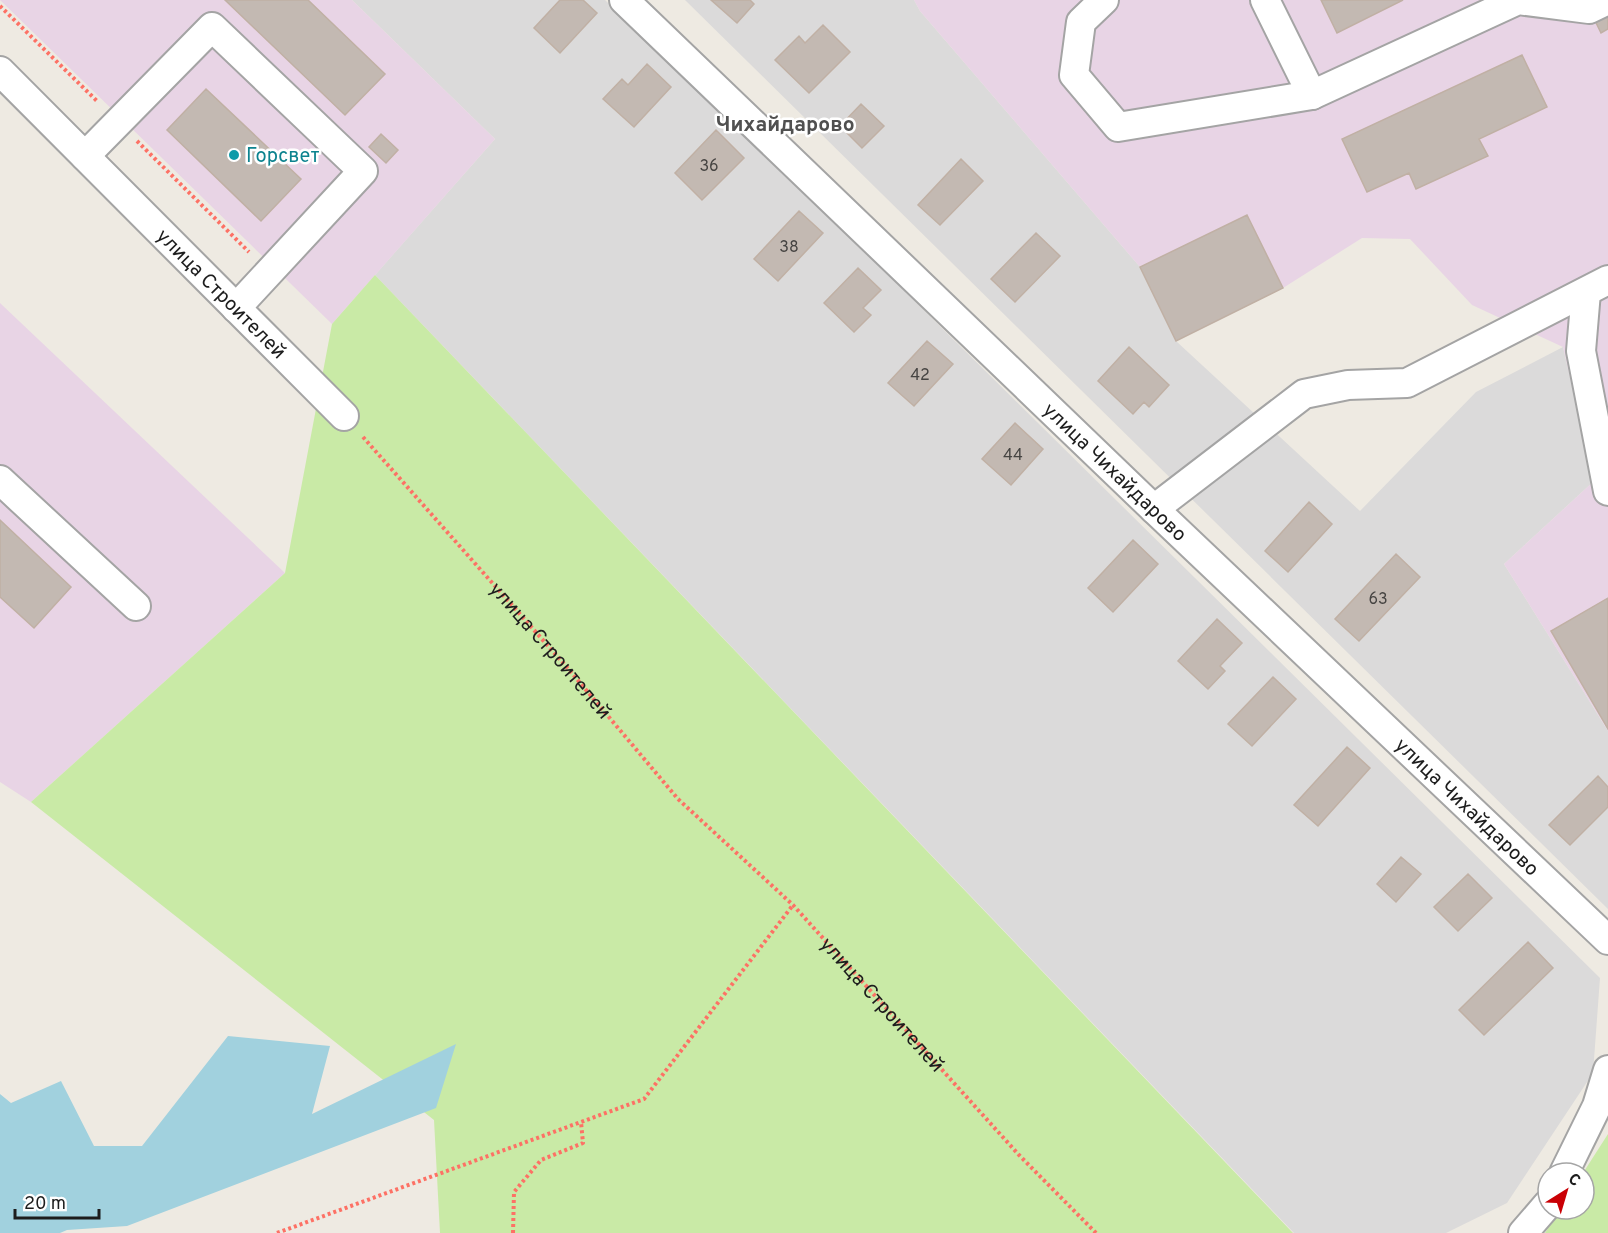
<svg xmlns="http://www.w3.org/2000/svg" width="1608" height="1233" font-family="Overpass,sans-serif">
  <rect width="100%" height="100%" fill="#eeeae2"/>
  <path fill="#dbdada" d="M352,0h253l189,182 806,796 -7,95 -86,130 -61,30h-152l-919,-958 120,-136z
    M685,0h229l6,11 220,256 36,74 184,170 116,-119 87,-45 31,134 -90,83 104,167v178z"/>
  <path fill="#e8d4e5" d="M0,0h352l143,139 -163,185z
    M914,0h694v731l-104,-167 90,-83 -31,-134 -91,-42 -62,-66 -48,-1 -79,50 -107,53 -36,-74 -220,-256z
    M0,303l285,270 -254,229 -31,-20z"/>
  <path fill="#c9eaa6" d="M375,275l918,958h-853l-6,-113 -403,-318 254,-229 47,-249z
    M1608,1134v99h-63l15,-24h24l-1,-36z"/>
  <path fill="#a1d1de" d="M228,1036l102,10 -18,68 144,-70 -20,64 -309,118 -60,4 -7,3h-60v-139l11,9 50,-22 33,65h48z"/>
  <path fill="#c3b9b2" stroke="#c0b0a4" stroke-width="1.5" d="M225,0h83l77,74 -40,41z
    M560,0h23l14,13 -37,40 -26,-25z
    M711,0h39l4,4 -17,19z
    M1321,0h82l-66,33z
    M1585,0h23v29l-7,4z
    M823,25l27,27 -41,41 -34,-33 24,-24 6,7z
    M1522,55l25,52 -68,32 9,17 -72,33 -7,-16 -42,19 -25,-53z
    M647,64l24,23 -37,40 -31,-28 19,-20 6,6z
    M206,89l95,90 -40,42 -94,-91z
    M861,104l23,22 -22,22 -22,-22z
    M716,130l28,28 -42,42 -27,-27z
    M381,134l17,16 -12,13 -17,-16z
    M961,159l22,22 -43,44 -22,-20z
    M799,211l24,22 -45,48 -24,-22z
    M1247,215l36,73 -107,53 -36,-74z
    M1036,233l24,23 -45,46 -24,-23z
    M858,268l23,22 -18,18 8,7 -17,17 -30,-29z
    M927,341l26,23 -39,42 -26,-23z
    M1129,347l40,38 -20,22 -5,-5 -11,12 -35,-33z
    M1015,423l28,26 -32,36 -29,-26z
    M1309,502l23,22 -44,48 -23,-21z
    M0,520l71,67 -37,41 -34,-31z
    M1133,540l25,24 -45,48 -25,-24z
    M1396,554l24,23 -61,64 -24,-22z
    M1608,598v131l-57,-98z
    M1217,619l25,24 -22,23 5,5 -17,18 -30,-28z
    M1273,677l23,22 -44,47 -24,-22z
    M1347,747l23,21 -52,58 -24,-21z
    M1598,776l10,11v20l-38,38 -21,-20z
    M1401,857l20,17 -25,28 -19,-18z
    M1468,874l24,24 -34,33 -24,-24z
    M1528,942l25,26 -69,67 -25,-25z"/>
  <g fill="none" stroke-linecap="round" stroke-linejoin="round">
    <defs>
      <g id="minor">
        <path id="s2" d="M624,0l530,509 454,431"/>
        <path d="M1104,0l-23,22 -7,53 44,52 194,-32"/>
        <path d="M1265,0l47,95 206,-95 71,9 19,-9"/>
        <path id="s3" d="M0,71l344,345"/>
        <path d="M85,156l127,-129 151,144 -127,137"/>
        <path d="M1586,292l-5,59 27,140"/>
        <path d="M0,480l136,126"/>
        <path d="M1154,509l150,-115 44,-9 59,-2 201,-103"/>
        <path d="M1564,1173l33,-67 11,-36"/>
        <path d="M1523,1233l25,-29"/>
      </g>
    </defs>
    <use href="#minor" stroke="#a4a4a4" stroke-width="32"/>
    <g stroke="#fd7165" stroke-width="4" stroke-dasharray="3 3" stroke-linecap="butt">
      <path d="M0,6l98,96"/>
      <path d="M137,141l112,111"/>
      <path id="s1" d="M363,437l202,228 113,134 115,106 226,250 77,78"/>
      <path d="M277,1233l367,-134 149,-194"/>
      <path d="M513,1233l1,-41 27,-32 42,-17 -2,-21"/>
    </g>
    <use href="#minor" stroke="#fff" stroke-width="28"/>
  </g>
  <circle fill="#0f9aa8" stroke="#fff" stroke-width="2" cx="234" cy="155" r="6"/>
  <g text-anchor="middle" stroke-width="5" stroke-linejoin="round" paint-order="stroke">
    <g font-size="16" fill="#464442">
      <text x="709" y="171">36</text>
      <text x="789" y="252">38</text>
      <text x="920" y="380">42</text>
      <text x="1013" y="460">44</text>
      <text x="1378" y="604">63</text>
    </g>
    <g font-size="20" fill="#0d838f" stroke="#fff" text-anchor="start">
      <text x="246" y="162">Горсвет</text>
    </g>
    <g font-size="20" fill="#1d1d1d" stroke="#fff">
      <text dy="7" stroke="none"><textPath href="#s3" startOffset="314">улица Строителей</textPath></text>
      <text dy="7" stroke="none"><textPath href="#s2" startOffset="681">улица Чихайдарово</textPath></text>
      <text dy="7" stroke="none"><textPath href="#s1" startOffset="284">улица Строителей</textPath></text>
      <text dy="7" stroke="none"><textPath href="#s2" startOffset="1167">улица Чихайдарово</textPath></text>
      <text dy="7" stroke="none"><textPath href="#s1" startOffset="770">улица Строителей</textPath></text>
    </g>
    <g font-size="21" font-weight="bold" fill="#505050" stroke="#fff">
      <text x="785" y="131">Чихайдарово</text>
    </g>
  </g>
  <g transform="translate(1566 1191) rotate(37)"><circle r="28" fill="#ffffff" stroke="#a5a5a5" stroke-width="1.5"/>
  <path d="M0-4.5L10 22L0 15L-10 22Z" fill="#ca0005"/>
  <text y="-9" font-size="16" font-weight="bold" text-anchor="middle" fill="#1d1d1d">С</text>
  </g>
  <path d="M15 1209v9h84v-9" fill="none" stroke="#1d1d1d" stroke-width="3"/>
  <text x="24" y="1209" font-size="18" fill="#1d1d1d" stroke="#ffffff" stroke-width="4.5" paint-order="stroke">20 m</text>
</svg>
